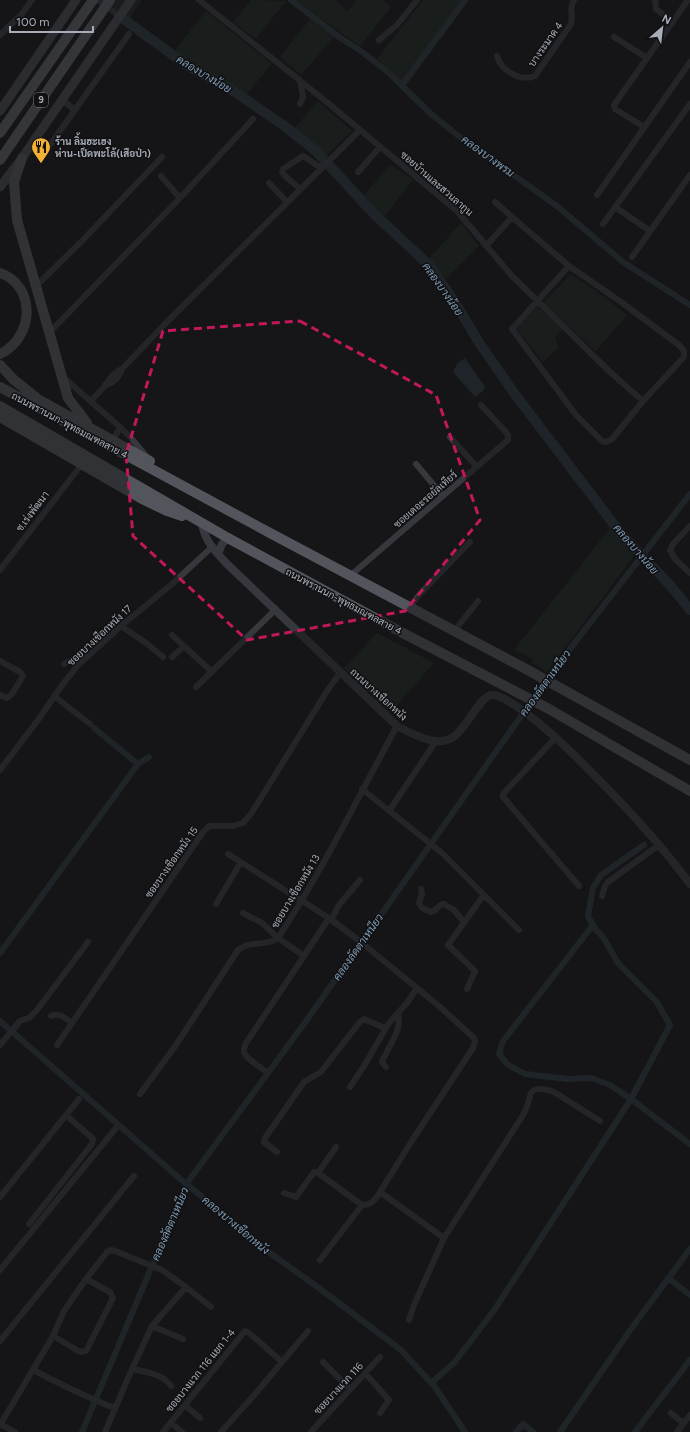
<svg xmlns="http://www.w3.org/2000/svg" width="690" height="1432" font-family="Figtree,Sarabun,sans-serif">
  <rect width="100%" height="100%" fill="#161618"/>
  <path fill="#1e261f" d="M101,0h41l-14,20z
    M251,0l35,1 -30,38 -23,-17z
    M295,0h41l11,11 10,-11h26l8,7 -31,39z
    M423,0h46l-63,86 -29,-27z
    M206,11l66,53 -27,32 -57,-32 -15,-11z
    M310,19l24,18 -33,38 -21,-18z
    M318,101l34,30 -25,24 -21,-16 -13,-9z
    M390,164l23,16 -31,39 -19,-22z
    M461,223l18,23 -33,33 -18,-19z
    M571,274l25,17 31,24 -31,36 -53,-48z
    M537,306l26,23 -8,9 4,9 -16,15 -26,-32 2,-5z
    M611,527l23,29 -87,116 -15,-9 1,-4 -19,-9z
    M377,633l57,30 -44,50 -46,-45z"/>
  <path fill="#2c353c" d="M465,358l20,29 -2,4 -8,6 -22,-25 4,-8z"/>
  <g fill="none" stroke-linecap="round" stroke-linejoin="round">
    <path stroke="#2c353c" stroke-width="6" d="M98,0l24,18
      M291,0l48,37 22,14 28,22 42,41 29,23 97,69 66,56 67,43
      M402,85l63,-85
      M94,728l44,36
      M593,925l-90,116 -4,13 8,10 18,10 43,5 23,-1 19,7 21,14 59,45
      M0,953l138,-189 11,-7
      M0,1021l178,156 96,79 45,32 82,62 34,37 30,45
      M668,1278l22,17
      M431,1383l23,-20 41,-54 136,-210 39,-74 -14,-24 -38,-38 -15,-26 -8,-8 -7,-13 5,-28 8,-13 43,-30
      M82,1432l105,-249 117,-159 248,-352 138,-178
      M516,1432l7,-8 10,8
      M560,1432l71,-103 59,-80
      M635,1432l55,-72"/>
    <path stroke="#2c353c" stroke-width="10" d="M122,18l66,48 47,26 48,33 33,26 58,63 56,52 24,35 26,43 34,49 108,142 48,50 20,25"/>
    <path stroke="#37383d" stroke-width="6" d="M199,0l129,103 129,108 54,64 99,97 33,29
      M655,0l1,9 17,13
      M0,35l21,-20 11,-15
      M614,37l33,21
      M379,40l18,-15 20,-25
      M497,56c4,15 24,26 38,20l36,-52c3,-10 -3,-14 3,-24
      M62,100l13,10
      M300,104l3,-7 -3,-17
      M644,127l-29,-18 -1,-4 74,-105
      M30,147l10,8 10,-10 79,-111
      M358,172l22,-25
      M161,176l19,22
      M269,183l18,19
      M300,189l-16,-14 -2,-4 1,-2 20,-13 18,12
      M597,195l93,-133
      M615,207l35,24
      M512,217l57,49 52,36 58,43 5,6v6l-41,44 -31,38 -6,3 -4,-1 -26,-26 -64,-86 57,-63
      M603,224l87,-120
      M486,246l26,-29 -17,-15
      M632,257l58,-82
      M36,286l44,-43 82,-86
      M49,333l131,-135 73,-79
      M63,377l57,50 11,11 16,19
      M105,385c9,-2 14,-7 17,-16
      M91,401c4,-5 9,-9 13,-14 6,-7 8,-15 18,-18l42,-44 196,-195
      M450,437l27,30
      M113,441l7,-14
      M416,464l27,32
      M690,526l-17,18 -3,6 5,9 15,14
      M0,570l82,-106
      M351,575l157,-135v-5l-3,-4 -24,-26
      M410,607l9,-12 51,-53
      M121,626l25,17 17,14
      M455,630l23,-29
      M172,635l40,37
      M172,657l12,-11
      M0,661l20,11 3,4 -11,18 -5,4 -7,-3
      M64,664l5,-3 9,4
      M196,687l80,-78
      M54,696l36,28
      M556,737l-53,57v3l76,89
      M0,770l38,-50 25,-36 15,-19 43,-39 51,-42 40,-37
      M362,789l80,64 77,77
      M389,811l47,-70
      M228,854l101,64 28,21 82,67 35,32 1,3 -2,7 -60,91 -33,53c-4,7 -9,14 -18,13l-44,-32
      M421,889l1,5 -3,9 3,5 9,4c6,-1 7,-8 13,-8l10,6 10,12
      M602,896l3,-10 3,-4 51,-37
      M216,904l25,-42
      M243,913l19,10 16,15 26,18 -58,87c-1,3 -3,6 -2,10 4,7 16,14 23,19
      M331,920l8,-15 21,-25
      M304,956l25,-38
      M467,989l8,-18 -27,-26 35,-49
      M51,1016c8,-4 14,2 21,7
      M0,1045l20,-24 9,-3 8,-8 51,-68
      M57,1045l146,-213 6,-6h24l10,-3 8,-9 76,-123 13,-18
      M386,1067l-4,-5c6,-16 21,-32 16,-49
      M350,1087l14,-21 25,-43 18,-20 10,-15
      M140,1094l36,-49 62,-95c11,-10 29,-3 40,-12 45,-68 80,-141 119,-212
      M277,1152l-13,-10 1,-4 39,-56 17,-10 38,-49 5,-4 21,9
      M380,1192l64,46 74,-115c5,-7 9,-15 11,-23 1,-3 1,-7 4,-9 4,-4 16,-1 21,1l46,29
      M284,1193l12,4 18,-25 4,1 18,-26
      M0,1197l79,-98
      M29,1224l63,-80 1,-5 -3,-3 -24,-21
      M320,1260l42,-55
      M0,1270l116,-142
      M409,1320l5,-15 30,-67
      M152,1326l31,13
      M53,1336l27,16 6,-1 27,-53 -3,-6 -24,-13
      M0,1341l134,-165
      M323,1362l27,27
      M132,1369c14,3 31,5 39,17
      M33,1370c27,14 54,28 82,38
      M365,1373l24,27 -9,13
      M185,1405l15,13
      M671,1413l12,10
      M171,1423l11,9
      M0,1424l15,8
      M0,1425l53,-89 11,-25 22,-32 21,-27 4,-2 4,1 47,19 24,17 25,20
      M105,1432l27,-63 20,-43 34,-39
      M163,1432l82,-101 3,1 34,30
      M221,1432l35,-39 52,-62
      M311,1432l69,-75
      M677,1432l13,-17"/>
    <path stroke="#37383d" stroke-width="8" d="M202,524c3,17 13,27 24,39l171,163c16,8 43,24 59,9 10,-9 16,-22 24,-31 3,-4 7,-9 12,-9 10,0 22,10 30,15 27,20 51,43 74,67 34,34 66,69 94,107
      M218,554l4,-10 6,-6"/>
    <path stroke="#45474d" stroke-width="9" d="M0,111l76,-111
      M0,187l22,-29 109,-158"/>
    <path stroke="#53555c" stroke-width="10" d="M22,158l-8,24 3,38 51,178 19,25
      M0,273c37,13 34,65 0,81
      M0,365l14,15 24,19 112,62
      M0,387l270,146 256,136 164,91
      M0,406l228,132 171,93 150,78 141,82
      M0,417l142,82 25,12 15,5"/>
    <path stroke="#5b5e65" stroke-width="10" d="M0,133l93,-133
      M0,160l110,-160"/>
  </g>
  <path d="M0 0H690V1432H0ZM300,321l136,74 44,125 -75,91 -158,29 -114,-104 -7,-82 37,-123z" fill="#161618" fill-opacity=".55" fill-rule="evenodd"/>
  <path fill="none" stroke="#c2185b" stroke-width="3" stroke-dasharray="8 5" stroke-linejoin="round" d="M300,321l136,74 44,125 -75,91 -158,29 -114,-104 -7,-82 37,-123z"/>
  <defs>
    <symbol id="restaurant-pin" viewBox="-11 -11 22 30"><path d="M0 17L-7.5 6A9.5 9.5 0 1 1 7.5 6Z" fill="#f2b134" stroke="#111113"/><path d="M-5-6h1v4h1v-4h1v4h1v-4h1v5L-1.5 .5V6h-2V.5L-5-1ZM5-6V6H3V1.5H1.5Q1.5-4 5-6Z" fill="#111"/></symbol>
  </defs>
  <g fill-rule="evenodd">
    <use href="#restaurant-pin" x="30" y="136" width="22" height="30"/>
  </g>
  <g text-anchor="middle" stroke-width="3" stroke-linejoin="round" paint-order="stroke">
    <rect fill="#111113" stroke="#7b7e86" stroke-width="1" x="34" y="93" width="14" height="14" rx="3"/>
    <g font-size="9" font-weight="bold" fill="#a8adb8">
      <text x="41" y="103">9</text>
    </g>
    <g font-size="10" fill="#a8adb8" stroke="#111113">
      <text transform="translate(545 44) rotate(-55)" y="4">บางระมาด 4</text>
      <text transform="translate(437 183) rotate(41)" y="4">ซอยบ้านและสวนลากูน</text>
      <text transform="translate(70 425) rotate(28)" y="4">ถนนพรานนก-พุทธมณฑลสาย 4</text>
      <text transform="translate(425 499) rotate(-41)" y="4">ซอยเดอะรอยัลเทียร์</text>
      <text transform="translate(32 511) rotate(-53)" y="4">ซ.เร่งพัฒนา</text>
      <text transform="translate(344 601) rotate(28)" y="4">ถนนพรานนก-พุทธมณฑลสาย 4</text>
      <text transform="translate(99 635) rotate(-43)" y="4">ซอยบางเชือกหนัง 17</text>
      <text transform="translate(379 694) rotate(42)" y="4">ถนนบางเชือกหนัง</text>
      <text transform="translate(171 862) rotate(-55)" y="4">ซอยบางเชือกหนัง 15</text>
      <text transform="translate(295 891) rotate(-59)" y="4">ซอยบางเชือกหนัง 13</text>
      <text transform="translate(200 1370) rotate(-51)" y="4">ซอยบางแวก 116 แยก 1-4</text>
      <text transform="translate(338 1388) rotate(-47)" y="4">ซอยบางแวก 116</text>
    </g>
    <g font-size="10" font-weight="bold" fill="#a8adb8" stroke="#111113" text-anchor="start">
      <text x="55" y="145">ร้าน ลิ้มฮะเฮง<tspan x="55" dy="12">ห่าน-เป็ดพะโล้(เสือป่า)</tspan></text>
    </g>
    <g font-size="11" font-style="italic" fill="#7f9bb3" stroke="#111113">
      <text transform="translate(204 74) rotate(31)" y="4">คลองบางน้อย</text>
      <text transform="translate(488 156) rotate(36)" y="4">คลองบางพรม</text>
      <text transform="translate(443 289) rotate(55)" y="4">คลองบางน้อย</text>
      <text transform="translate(636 549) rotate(49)" y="4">คลองบางน้อย</text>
      <text transform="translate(545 683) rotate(-54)" y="4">คลองลัดตาเหนียว</text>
      <text transform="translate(358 947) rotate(-55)" y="4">คลองลัดตาเหนียว</text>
      <text transform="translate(170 1224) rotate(-67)" y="4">คลองลัดตาเหนียว</text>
      <text transform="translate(236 1225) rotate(40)" y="4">คลองบางเชือกหนัง</text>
    </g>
  </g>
  <g transform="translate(662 28) rotate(28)" stroke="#111113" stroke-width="3" paint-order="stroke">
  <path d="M0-3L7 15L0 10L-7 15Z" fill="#a8adb8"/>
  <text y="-6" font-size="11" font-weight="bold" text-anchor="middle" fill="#a8adb8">N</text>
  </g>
  <path d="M10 26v6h83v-6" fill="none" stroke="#a8adb8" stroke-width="2"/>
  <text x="16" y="26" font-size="12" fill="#a8adb8" stroke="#111113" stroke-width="3" paint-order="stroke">100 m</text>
</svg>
